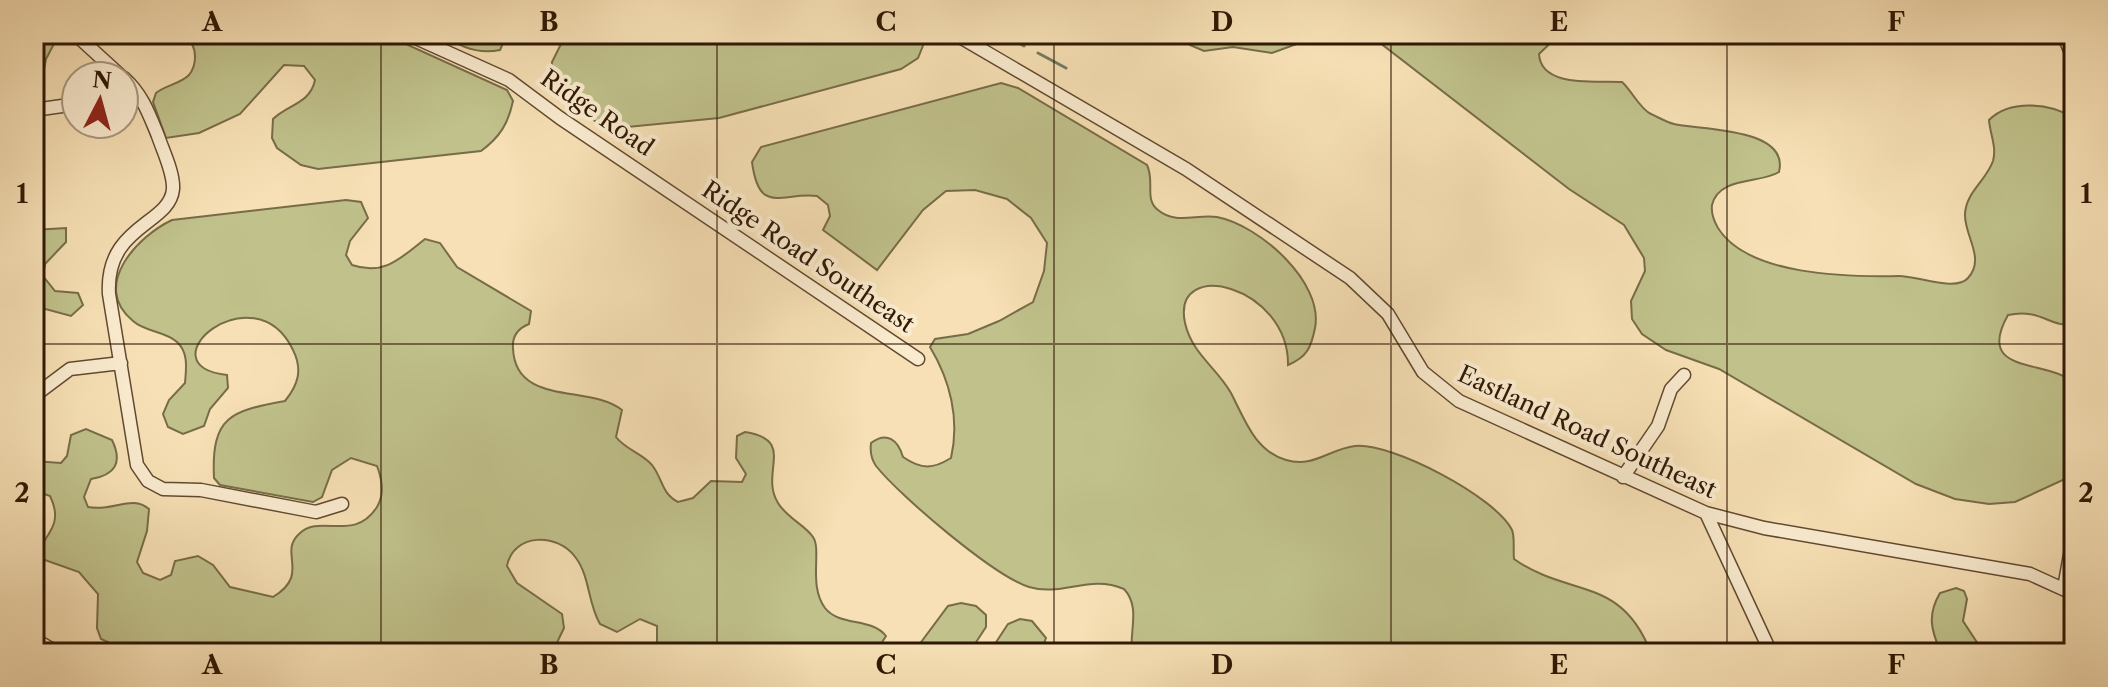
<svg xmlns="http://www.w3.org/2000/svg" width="2108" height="687" font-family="'Libre Caslon Text',serif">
  <rect width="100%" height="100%" fill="#f7e0b5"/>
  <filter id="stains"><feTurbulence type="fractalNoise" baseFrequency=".0025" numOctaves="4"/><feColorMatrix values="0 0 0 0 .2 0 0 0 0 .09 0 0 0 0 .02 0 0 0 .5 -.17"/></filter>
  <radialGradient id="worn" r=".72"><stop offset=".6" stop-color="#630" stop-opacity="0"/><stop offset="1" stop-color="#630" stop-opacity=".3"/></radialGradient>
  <path fill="#c0c18b" stroke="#786c48" stroke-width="2" d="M34,34l24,2 -12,23 -6,31 -6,5z
    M133,34h251l123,56 6,11c-5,23 -13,36 -32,50l-163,18 -17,-4 -24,-17 -5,-10 1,-19c15,-15 37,-15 42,-39l-11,-14 -20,-1 -44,49 -41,19 -33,5 -13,-36 3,-9c10,-8 24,-9 33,-18 4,-5 6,-12 6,-18 0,-36 -46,-10 -62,-23z
    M443,34h64l-7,16c-21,4 -40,-2 -57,-16z
    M566,34h358l2,4 -8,20 -17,11 -182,49 -102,10 -22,-7 -38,-30 -6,-14 1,-15z
    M1324,34l-52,19 -39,-6 -29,4 -14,-6 -2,-10z
    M1346,34h214l-21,20c2,35 60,26 83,28 10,9 18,27 29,32 7,3 15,8 23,10 25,6 116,3 105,48 -19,12 -60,4 -67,33 -1,8 2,16 6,23 30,48 130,49 181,48 19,0 57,16 69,2 18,-20 -4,-42 -3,-64 1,-22 21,-33 28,-53 4,-14 -3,-27 -4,-41 21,-21 61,-17 85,-2v207c-25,2 -34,-17 -66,-10 -35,62 44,43 66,69l-1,81 -10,15 -48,22 -26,2 -34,-5 -39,-15 -197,-115 -53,-19 -24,-16 -10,-15 -1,-18 14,-30 -1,-13 -20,-33 -55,-36 -189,-146z
    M1001,83l17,5 129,77c8,16 -3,35 11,45 18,15 38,4 59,7 42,8 107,65 98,111 -4,20 -8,29 -27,37 1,-79 -117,-109 -103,-42 7,31 32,45 46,70 14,27 24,58 55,67 28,8 43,-11 69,-14 36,-4 141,51 157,84 3,7 1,21 2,29 55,39 107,16 137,94h-519c-3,-21 9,-46 -8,-64 -35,-15 -61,8 -95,-2 -35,-11 -129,-91 -153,-121 -5,-7 -6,-15 -5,-23 16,-12 27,-3 32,14 19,13 30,12 48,1 9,-39 -1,-78 -21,-111l5,-8 33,-5 31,-13 34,-19 11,-31 3,-28 -16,-25 -24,-19 -32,-9 -29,1 -23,19 -46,60 -54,-40 7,-14 -2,-11 -11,-9c-36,-4 -58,20 -65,-34l9,-15z
    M346,200l15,2 7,16 -18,23 -4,14 6,10c32,11 49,-7 73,-26l15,4 17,24 74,44 -2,13c-10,4 -17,12 -16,24 2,59 77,36 109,62l-6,27c10,13 26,16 36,28 11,14 9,28 26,37l15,-4 18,-17 31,1 4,-8 -10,-16 1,-22 8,-4c52,8 14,40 33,71 9,15 27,22 35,34 9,13 -5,48 12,71 15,19 46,9 61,28l-11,17h-218v-27l-17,-7 -23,13 -17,-8c-12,-20 -10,-47 -24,-66 -18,-26 -63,-25 -69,8l10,17 45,31 2,14 -12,25h-420l-31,-14 -4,-11 1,-34 -19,-22 -37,-13 -2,-12c13,-18 21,-29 10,-51l-16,-6v-29l27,2 6,-7 4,-21 15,-6 26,11c11,23 3,35 -21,39l-7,18 4,10c25,5 44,-13 61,2l-2,22 -10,31 6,11 17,7 11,-5 4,-14 23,-5 15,9 17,22 43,10c38,-23 5,-44 26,-63 21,-21 55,9 78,-27 8,-13 5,-28 0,-41l-26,-8 -19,12 -10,27 -9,5 -93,-17 -6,-7c-3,-62 17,-67 71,-77 13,-16 18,-31 8,-51 -39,-81 -152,15 -66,25l1,13 -18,21 -6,17 -21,8 -15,-7 -5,-13 6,-14 16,-17c1,-14 4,-30 -8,-41 -12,-11 -32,-10 -44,-21 -43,-35 5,-85 39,-101z
    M66,228v14l-21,22 -2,12 12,15 23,2 5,12 -12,11 -37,-10v-76z
    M1956,588l8,3 3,8 -4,22 21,32h-43c-10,-23 -14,-38 -1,-60z
    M961,603l15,3 10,9v12l-17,26h-56l35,-47z
    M1020,619l12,2 14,17 -6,15h-51l19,-29z"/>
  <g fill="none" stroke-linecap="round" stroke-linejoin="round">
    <path stroke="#727c66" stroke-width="3" d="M1004,34l20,12
      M1038,53l28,15"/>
    <defs>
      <path id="minor" d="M75,34l46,42
        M407,34l102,46 51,38 358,241
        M955,34l231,135 164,109 38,36 35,58 36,29 247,112 58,15 266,46 44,20
        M1707,34l35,3 70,-3
        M2063,34l11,26
        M124,78c18,16 25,36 34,58 5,15 16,37 15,53 -3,36 -68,36 -64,105l28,171 11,16 15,8 38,1 115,22 26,-8
        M34,110l42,-6
        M34,396l36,-27 51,-6
        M1623,477l35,-51 13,-37 13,-14
        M1706,513l65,140
        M2064,588l10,-56
        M34,639l24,14"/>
    </defs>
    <use href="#minor" stroke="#614a30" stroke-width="15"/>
    <use href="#minor" stroke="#faebcf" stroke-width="12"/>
  </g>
  <path fill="none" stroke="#2f1804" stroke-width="2" stroke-opacity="0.55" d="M381,34v619M717,34v619M1054,34v619M1391,34v619M1727,34v619M34,344h2040"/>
  <g text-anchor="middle" stroke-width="8" stroke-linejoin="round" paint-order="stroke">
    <g font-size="24" fill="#2f1804" stroke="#faebcf">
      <text transform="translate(597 113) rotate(35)" y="8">Ridge Road</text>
      <text transform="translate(808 257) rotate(34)" y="8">Ridge Road Southeast</text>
      <text transform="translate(1587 432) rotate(25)" y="8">Eastland Road Southeast</text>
    </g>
  </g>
  <rect width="2108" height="687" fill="none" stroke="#f7e0b5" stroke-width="88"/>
  <g transform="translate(100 100) rotate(6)"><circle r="38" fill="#faebcf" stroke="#a9977e" stroke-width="2"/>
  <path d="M0-6L14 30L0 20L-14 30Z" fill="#8f2418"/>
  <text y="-12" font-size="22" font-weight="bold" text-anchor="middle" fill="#2f1804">N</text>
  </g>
  <rect x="44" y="44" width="2020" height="599" fill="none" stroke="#2f1804" stroke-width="3"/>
  <g font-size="26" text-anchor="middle" font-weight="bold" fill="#2f1804">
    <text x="212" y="31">A</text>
    <text x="549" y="31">B</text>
    <text x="886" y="31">C</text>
    <text x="1222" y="31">D</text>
    <text x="1559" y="31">E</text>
    <text x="1896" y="31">F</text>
    <text x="22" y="203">1</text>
    <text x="2086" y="203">1</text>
    <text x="22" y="502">2</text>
    <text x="2086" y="502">2</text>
    <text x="212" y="674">A</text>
    <text x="549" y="674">B</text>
    <text x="886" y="674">C</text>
    <text x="1222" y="674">D</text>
    <text x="1559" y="674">E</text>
    <text x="1896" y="674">F</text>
  </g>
  <rect width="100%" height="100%" filter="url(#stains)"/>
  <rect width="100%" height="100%" fill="url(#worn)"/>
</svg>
